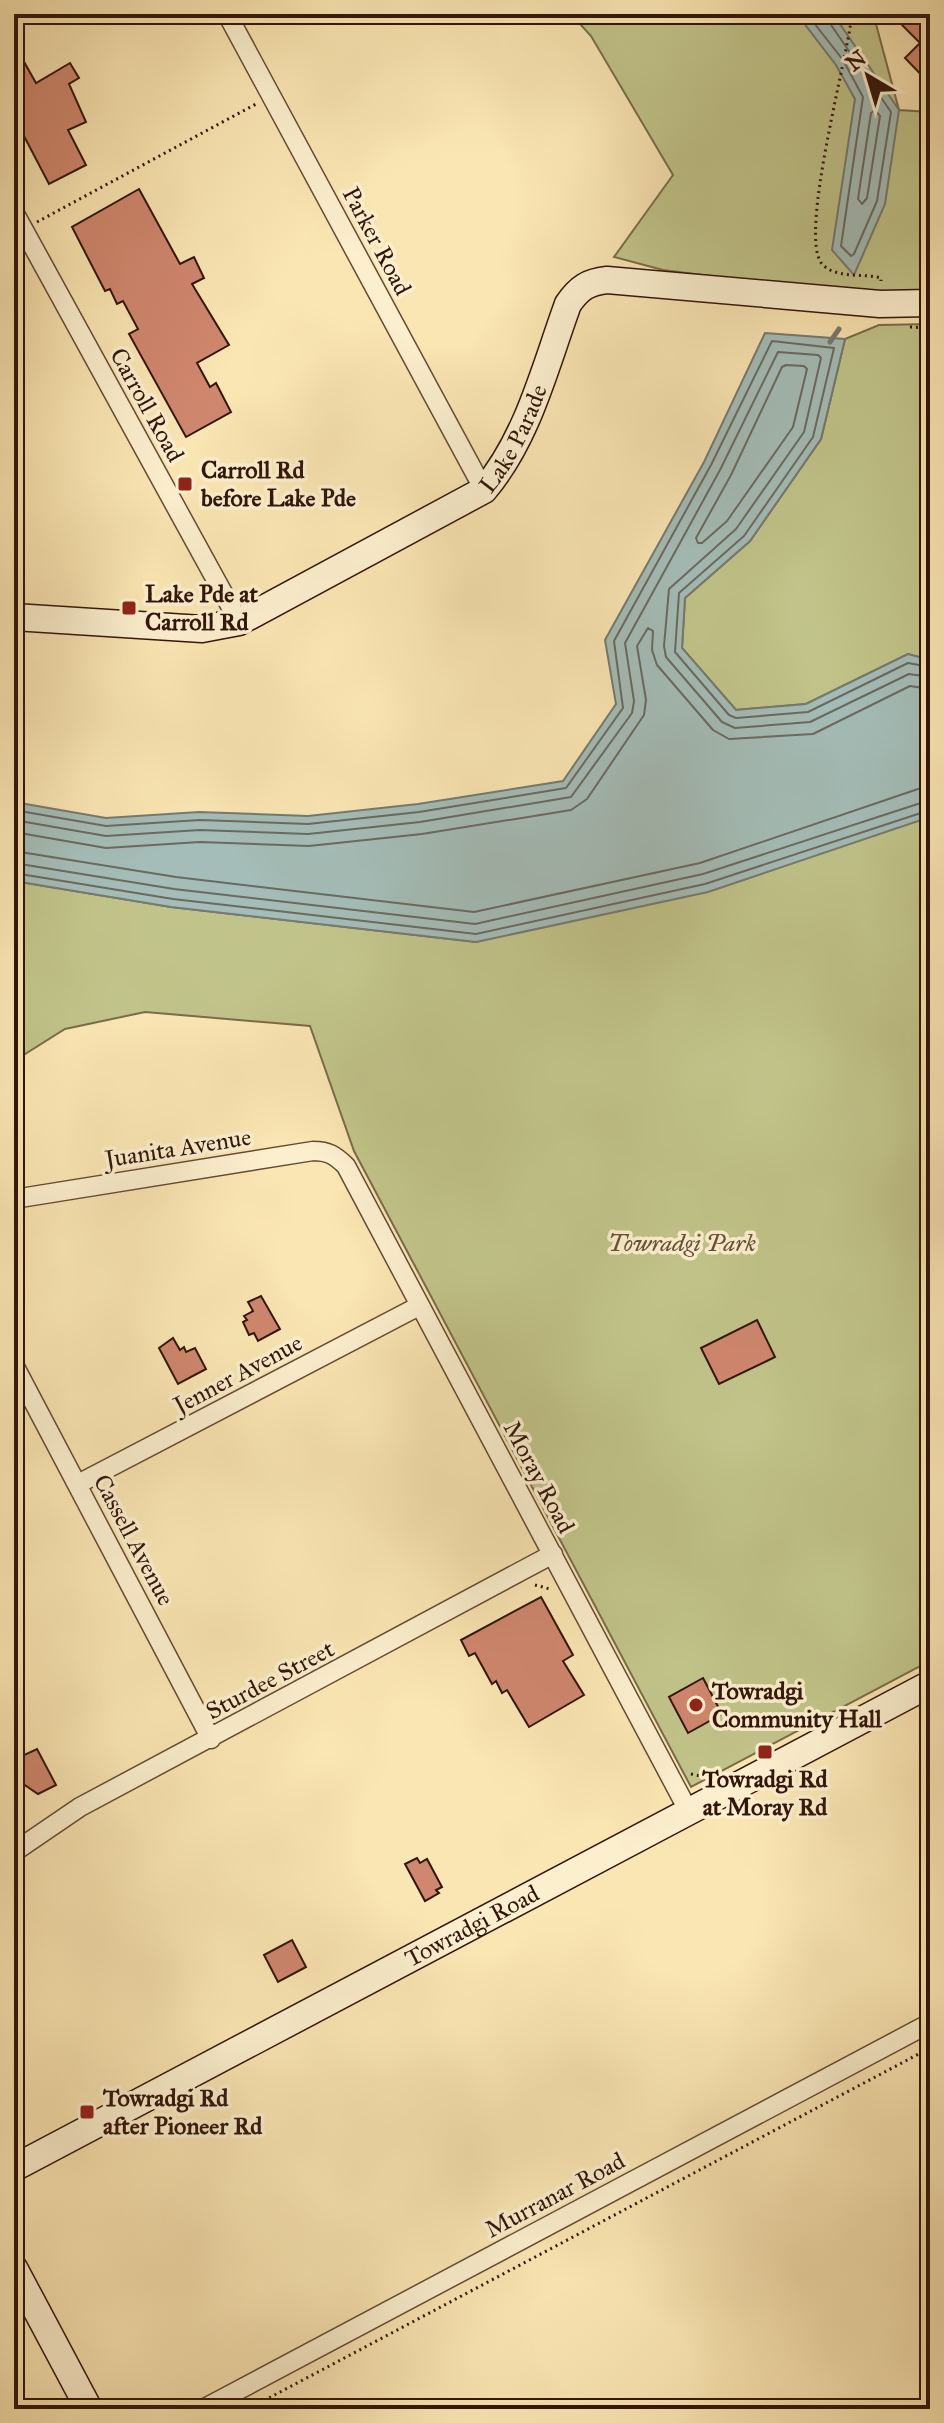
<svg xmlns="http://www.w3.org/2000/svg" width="944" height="2423" font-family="'IM FELL Great Primer',serif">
  <rect width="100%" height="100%" fill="#fae6b3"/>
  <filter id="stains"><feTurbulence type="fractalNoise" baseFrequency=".0025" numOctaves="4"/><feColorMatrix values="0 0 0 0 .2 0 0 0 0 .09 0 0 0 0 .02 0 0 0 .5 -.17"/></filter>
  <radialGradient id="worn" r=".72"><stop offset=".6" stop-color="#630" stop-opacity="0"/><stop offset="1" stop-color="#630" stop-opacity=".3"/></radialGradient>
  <path fill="#c1c48a" stroke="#7a6c4a" stroke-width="2" d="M571,14h226l45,58 13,27 30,105 -45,-183 -7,-7h34l9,10 23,86 31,2v187l-4,4 -263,-33 -49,-13 59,-82 -82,-139z
    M930,324v336l-22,-6 -102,50 -70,6 -54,-62 3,-50 65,-57 71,-102 24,-100 34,-14z
    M930,813v848l-239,126 -337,-636 -44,-125 -165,-14 -80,17 -51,32v-180l157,26 305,35z"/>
  <path fill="#a4bdb8" stroke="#767a72" stroke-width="2" d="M797,14h36l66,96 -14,94 -31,71 -22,-25 23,-151 -19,-34z
    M765,333l80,6 -24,100 -71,102 -65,57 -3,50 54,62 70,-6 102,-50 22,6v157l-222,75 -232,50 -305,-35 -157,-26v-79l92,16 93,-6 109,4 110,-12 145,-23 53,-77 -11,-64 99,-178z"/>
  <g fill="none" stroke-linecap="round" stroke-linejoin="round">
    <path stroke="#6b6961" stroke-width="2" d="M807,14l36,46 20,37 -22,149 10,10 3,-2 23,-53 14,-89 -62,-90 -1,-8
      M875,110l5,6 -13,82 -5,6 -4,-5 13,-86z
      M786,365l18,1 3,3 -14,58 -66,94 -25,22h-4l-2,-5 35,-63 51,-108z
      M14,810l92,16 94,-6 108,4 111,-12 147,-24 57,-80 -9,-67 97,-176 61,-124 62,7 -21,89 -69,99 -65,57 -4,59 54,63 7,3 72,-6 100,-49 22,4
      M14,820l92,16 94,-6 108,4 112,-12 151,-25 61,-84 2,-12 -9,-58 95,-173 58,-118 40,3 3,3 -17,74 -68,97 -67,60 -5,57 2,11 56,65 13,6 75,-6 99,-48 21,3
      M14,832l92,16 94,-6 109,4 113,-12 149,-24 16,-11 57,-84 2,-15 -9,-54 11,-18 5,3 -1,19 5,15 56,65 16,9 84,-5 97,-48 20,3
      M14,851l162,26 298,35 226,-49 218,-74 12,-1
      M14,863l160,26 301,35 228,-50 227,-74
      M14,873l159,26 303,35 229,-50 225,-74"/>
    <path stroke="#767a72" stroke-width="5" d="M830,342l9,-13"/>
  </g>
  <path fill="#cf876e" stroke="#32150a" stroke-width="2" d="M910,14h9l11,12v58l-25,-26 15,-15 -20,-20z
    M14,44l22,39 34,-20 9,15 -10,6 17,38 -18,8 18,35 -37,19 -35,-67z
    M139,189l41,75 14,-7 10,21 -12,6 37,61 -32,18 13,24 6,-4 15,29 -45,25 -57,-103 9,-5 -15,-28 -6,3 -7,-15 -5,2 -33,-64z
    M261,1296l19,33 -22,12 -4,-8 -5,2 -6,-13 4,-2 -3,-4 9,-5 -5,-9z
    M757,1320l18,37 -56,27 -18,-36z
    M173,1338l7,12 4,-3 2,5 9,-4 11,21 -28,15 -19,-36z
    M541,1597l32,58 -10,6 21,34 -55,32 -22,-37 -5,3 -6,-12 -4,3 -17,-31 -6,3 -8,-16z
    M703,1678l19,36 -34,19 -19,-36z
    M37,1749l19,36 -18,9 -16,-11 -6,-16 6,-11z
    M417,1858l3,5 7,-4 15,28 -6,3 3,3 -14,8 -20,-37z
    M292,1940l14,27 -28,15 -14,-27z"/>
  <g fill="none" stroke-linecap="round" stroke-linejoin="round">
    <defs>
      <path id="street" d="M227,14l257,476
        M14,212l225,410
        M14,1199l299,-48c15,0 22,4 33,15l343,646
        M14,1365l197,374
        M78,1484l341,-178
        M14,1852l66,-45 473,-253
        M203,2409l727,-386"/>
      <g id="secondary">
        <path id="s1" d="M14,617l188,12 37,-7 245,-132c44,-52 61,-123 84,-186 11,-16 20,-22 39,-24l273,24 50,-1"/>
        <path id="s2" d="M14,2168l916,-484"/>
        <path d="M14,2268l75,141"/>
      </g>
    </defs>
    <use href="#street" stroke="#644934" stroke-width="21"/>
    <use href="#secondary" stroke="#32150a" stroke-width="29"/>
    <path stroke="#32150a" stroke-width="3" stroke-dasharray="2 4" stroke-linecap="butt" d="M852,14c-4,43 -54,222 -30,250 14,15 41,9 59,14v3
      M37,222l219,-118
      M910,327l20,1
      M535,1585l15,4
      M691,1774l15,3
      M248,2409l682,-361"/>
    <use href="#street" stroke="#fcefce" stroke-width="18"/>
    <use href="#secondary" stroke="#fcefce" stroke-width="26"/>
  </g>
  <g fill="#8f2418" stroke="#fcefce" stroke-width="3">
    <rect x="177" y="476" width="16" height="16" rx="4"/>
    <rect x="121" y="600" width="16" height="16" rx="4"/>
    <circle cx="696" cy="1705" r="8"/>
    <rect x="757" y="1744" width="16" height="16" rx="4"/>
    <rect x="79" y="2104" width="16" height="16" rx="4"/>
  </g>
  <g text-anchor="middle" stroke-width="7" stroke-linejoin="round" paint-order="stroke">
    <g font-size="24" fill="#32150a" stroke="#fcefce">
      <text transform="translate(377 241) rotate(62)" y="8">Parker Road</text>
      <text transform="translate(147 405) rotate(61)" y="8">Carroll Road</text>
      <text dy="8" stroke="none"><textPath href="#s1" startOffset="564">Lake Parade</textPath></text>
      <text transform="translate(178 1148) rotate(-9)" y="8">Juanita Avenue</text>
      <text transform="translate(238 1374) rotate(-28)" y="8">Jenner Avenue</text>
      <text transform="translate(539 1477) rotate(62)" y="8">Moray Road</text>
      <text transform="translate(134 1540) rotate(62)" y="8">Cassell Avenue</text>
      <text transform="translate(270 1680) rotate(-28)" y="8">Sturdee Street</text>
      <text dy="8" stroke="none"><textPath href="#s2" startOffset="518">Towradgi Road</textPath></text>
      <text transform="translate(555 2195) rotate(-28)" y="8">Murranar Road</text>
    </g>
    <g font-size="24" font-weight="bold" fill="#32150a" stroke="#fcefce" text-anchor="start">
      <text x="201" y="478">Carroll Rd<tspan x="201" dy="28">before Lake Pde</tspan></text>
      <text x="145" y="602">Lake Pde at<tspan x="145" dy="28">Carroll Rd</tspan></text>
      <text x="712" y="1699">Towradgi<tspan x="712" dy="28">Community Hall</tspan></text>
      <text x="765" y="1787" text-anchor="middle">Towradgi Rd<tspan x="765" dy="28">at Moray Rd</tspan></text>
      <text x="103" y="2106">Towradgi Rd<tspan x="103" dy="28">after Pioneer Rd</tspan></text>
    </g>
    <g font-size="24" font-style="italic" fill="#645237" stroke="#fcefce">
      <text x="682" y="1251">Towradgi Park</text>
    </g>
  </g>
  <rect width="944" height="2423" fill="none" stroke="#fae6b3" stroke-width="48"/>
  <rect x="16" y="16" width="912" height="2391" fill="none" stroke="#32150a" stroke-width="4"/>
  <rect x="24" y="24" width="896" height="2375" fill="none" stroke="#32150a" stroke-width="2"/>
  <g transform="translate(868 76) rotate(322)" stroke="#fcefce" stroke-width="6" paint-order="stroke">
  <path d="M0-6L14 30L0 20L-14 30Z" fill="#32150a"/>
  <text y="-12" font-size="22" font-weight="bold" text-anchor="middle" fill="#32150a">N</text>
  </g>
  <rect width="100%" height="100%" filter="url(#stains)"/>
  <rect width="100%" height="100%" fill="url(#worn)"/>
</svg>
